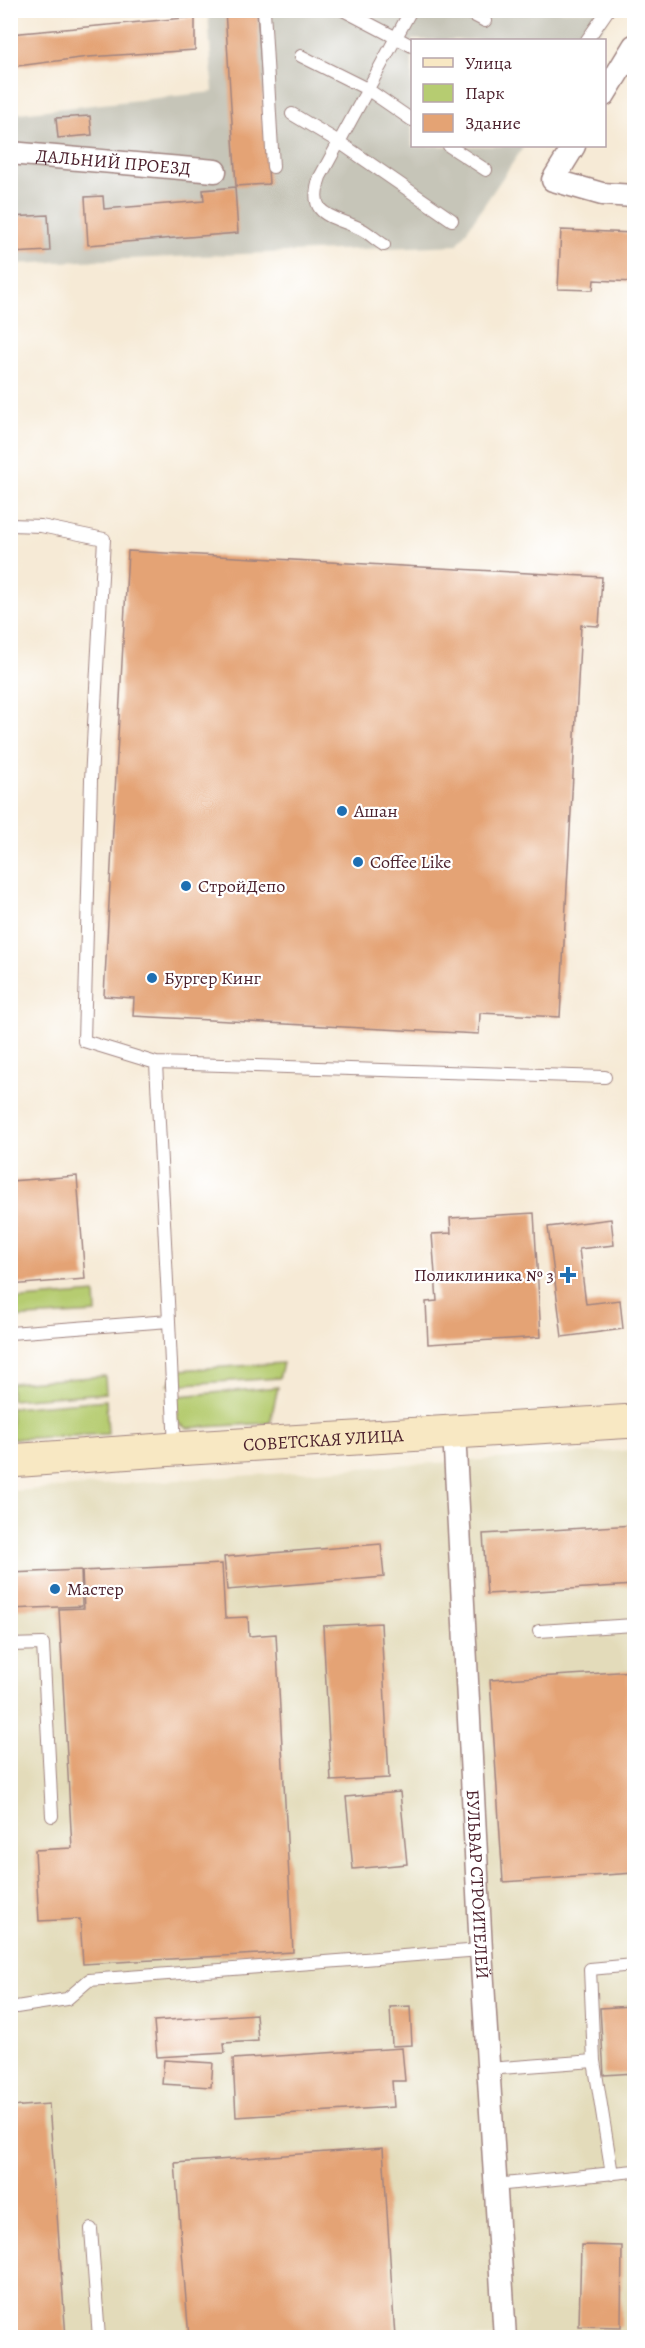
<svg xmlns="http://www.w3.org/2000/svg" width="645" height="2348" font-family="Alegreya,serif">
  <rect width="100%" height="100%" fill="#fff"/>
  <filter id="ink" filterUnits="userSpaceOnUse"><feTurbulence type="fractalNoise" baseFrequency=".0167" numOctaves="2"/><feDisplacementMap in="SourceGraphic" scale="12" xChannelSelector="R" yChannelSelector="G"/><feConvolveMatrix kernelMatrix="1 2 1 2 8 2 1 2 1" color-interpolation-filters="sRGB"/></filter>
  <filter id="wash" filterUnits="userSpaceOnUse"><feTurbulence type="fractalNoise" baseFrequency=".008" numOctaves="4" result="noise"/><feDisplacementMap in="SourceGraphic" scale="24" xChannelSelector="R" yChannelSelector="G"/><feGaussianBlur stdDeviation="1.35" result="paint"/><feColorMatrix in="noise" values="0 0 0 0 0 0 0 0 0 0 0 0 0 0 0 0 0 1.4 0 .05"/><feComposite in="paint" operator="in"/></filter>
  <g filter="url(#wash)">
    <rect width="100%" height="100%" fill="#f6ead6"/>
    <path fill="#e3dbba" d="M634,1450v887l-623,1v-847z"/>
    <path fill="#c6c5b8" d="M208,11h406l-20,29h-182v106h112l-67,99 -446,19 -1,-150 203,-22z
      M634,882v193l-5,-77z"/>
    <path fill="#b6cc71" stroke="#80764e" stroke-width="1.5" d="M95,1293l1,20 -85,5v-18z
      M283,1363l-4,15 -111,7 11,-15z
      M105,1376l1,17 -95,7v-17z
      M278,1387l-8,36 -83,5 -13,-7 -6,-24z
      M106,1400l2,34 -97,5v-31z"/>
    <g id="blocks">
      <path fill="#e4a374" d="M225,10h32l12,174 -33,2z
        M195,17v33l-107,7 -78,10v-33z
        M90,116l2,19 -34,3 -2,-20z
        M235,187l3,46 -150,12 -3,-48 18,-1 1,13 100,-8 -1,-11z
        M48,215l2,36 -40,2v-36z
        M561,230l73,3v49l-40,-2 -1,10 -35,-1z
        M128,551l474,26 -3,49 -18,-1 -21,392 -80,-4 -1,21 -346,-18 1,-18 -30,-2z
        M77,1176l8,103 -75,6v-104z
        M534,1213l7,124 -113,7 -2,-42 11,-1 -5,-67 19,-1 -1,-15z
        M611,1219l3,26 -35,4 7,55 34,-4 3,29 -61,8 -14,-110z
        M634,1525v60l-147,9 -4,-60z
        M381,1544l3,33 -157,13 -3,-33z
        M222,1564l3,54 23,-1 1,19 27,-2 17,318 -210,12 -3,-45 -41,2 -4,-71 37,-2 -13,-239 25,-1 -2,-37z
        M81,1570l1,36 -72,3v-36z
        M381,1623l8,155 -58,3 -8,-155z
        M634,1671v202l-131,9 -13,-202z
        M400,1792l7,72 -54,5 -7,-72z
        M630,1998h4v75l-30,2 -4,-67 31,-2z
        M410,2006l2,39 -20,1 -2,-39z
        M256,2014l2,27 -34,2 1,10 -68,4 -3,-36z
        M402,2048l3,33h-13l2,26 -158,10 -3,-58z
        M164,2060l49,3 -2,24 -49,-3z
        M49,2104l17,234h-56v-231z
        M383,2148l12,190h-206l-14,-175z
        M581,2245l41,1 -1,81 -42,-1z"/>
    </g>
  </g>
  <g filter="url(#ink)">
    <use href="#blocks" fill-opacity="0" stroke="#a08480" stroke-width="1.5"/>
    <g fill="none" stroke-linecap="round" stroke-linejoin="round">
      <defs>
        <path id="lane" d="M264,10l9,157
          M343,10l69,36
          M464,10l21,11
          M587,40l21,-30
          M301,56l66,33 45,31
          M292,114l47,28 113,78
          M449,146l37,24
          M384,245c-8,-5 -15,-12 -23,-16 -28,-14 -55,-11 -41,-52l91,-167
          M10,525l31,1 63,13 -13,241 -7,261 72,22 13,258 -159,12
          M156,1063l449,14
          M169,1321l6,127
          M539,1631l95,-6
          M10,1645l33,-1 9,172
          M10,2008l57,-9 22,-19 392,-30
          M594,2061l18,113
          M488,2069l106,-8 -4,-92 44,-4
          M495,2185l139,-14
          M91,2229l8,109"/>
        <g id="street">
          <path d="M604,95l30,-49"/>
          <path d="M574,146l-21,34 49,14 32,2"/>
          <path id="s1" d="M10,153l205,18"/>
          <path id="s2" d="M454,1431l27,519 24,388"/>
        </g>
        <g id="secondary">
          <path id="s3" d="M10,1461l165,-12 459,-28"/>
        </g>
      </defs>
      <use href="#lane" stroke="#a08480" stroke-width="14"/>
      <use href="#street" stroke="#a08480" stroke-width="25"/>
      <use href="#secondary" stroke="#a08480" stroke-width="35"/>
      <use href="#lane" stroke="#fff" stroke-width="12"/>
      <use href="#street" stroke="#fff" stroke-width="22"/>
      <use href="#secondary" stroke="#f8e8c3" stroke-width="33"/>
    </g>
  </g>
  <g fill="#1f6fb2" stroke="#fff" stroke-width="2">
    <circle cx="342" cy="811" r="6"/>
    <circle cx="358" cy="862" r="6"/>
    <circle cx="186" cy="886" r="6"/>
    <circle cx="152" cy="978" r="6"/>
    <path d="M565 1266h6v6h6v6h-6v6h-6v-6h-6v-6h6z"/>
    <circle cx="55" cy="1589" r="6"/>
  </g>
  <g text-anchor="middle" stroke-width="4.5" stroke-linejoin="round" paint-order="stroke">
    <g font-size="18" fill="#4a1f2b" stroke="#fff">
      <text dy="6" stroke="none"><textPath href="#s1" startOffset="104">ДАЛЬНИЙ ПРОЕЗД</textPath></text>
      <text dy="6" stroke="none"><textPath href="#s3" startOffset="314">СОВЕТСКАЯ УЛИЦА</textPath></text>
      <text dy="6" stroke="none"><textPath href="#s2" startOffset="454">БУЛЬВАР СТРОИТЕЛЕЙ</textPath></text>
    </g>
    <g font-size="18" fill="#4a1f2b" stroke="#fff" text-anchor="start">
      <text x="354" y="817">Ашан</text>
      <text x="370" y="868">Coffee Like</text>
      <text x="198" y="892">СтройДепо</text>
      <text x="164" y="984">Бургер Кинг</text>
      <text x="554" y="1281" text-anchor="end">Поликлиника № 3</text>
      <text x="67" y="1595">Мастер</text>
    </g>
  </g>
  <rect width="645" height="2348" fill="none" stroke="#fff" stroke-width="36"/>
  <rect x="411" y="39" width="195" height="108" fill="#ffffff" stroke="#b7a5aa" stroke-width="1.5"/>
  <rect x="423" y="58" width="30" height="9" fill="#f8e8c3" stroke="#b7a5aa" stroke-width="1.5"/>
  <text x="465" y="69" font-size="18" fill="#4a1f2b">Улица</text>
  <rect x="423" y="84" width="30" height="18" fill="#b6cc71" stroke="#b7a5aa" stroke-width="1.5"/>
  <text x="465" y="99" font-size="18" fill="#4a1f2b">Парк</text>
  <rect x="423" y="114" width="30" height="18" fill="#e4a374" stroke="#b7a5aa" stroke-width="1.5"/>
  <text x="465" y="129" font-size="18" fill="#4a1f2b">Здание</text>
</svg>
